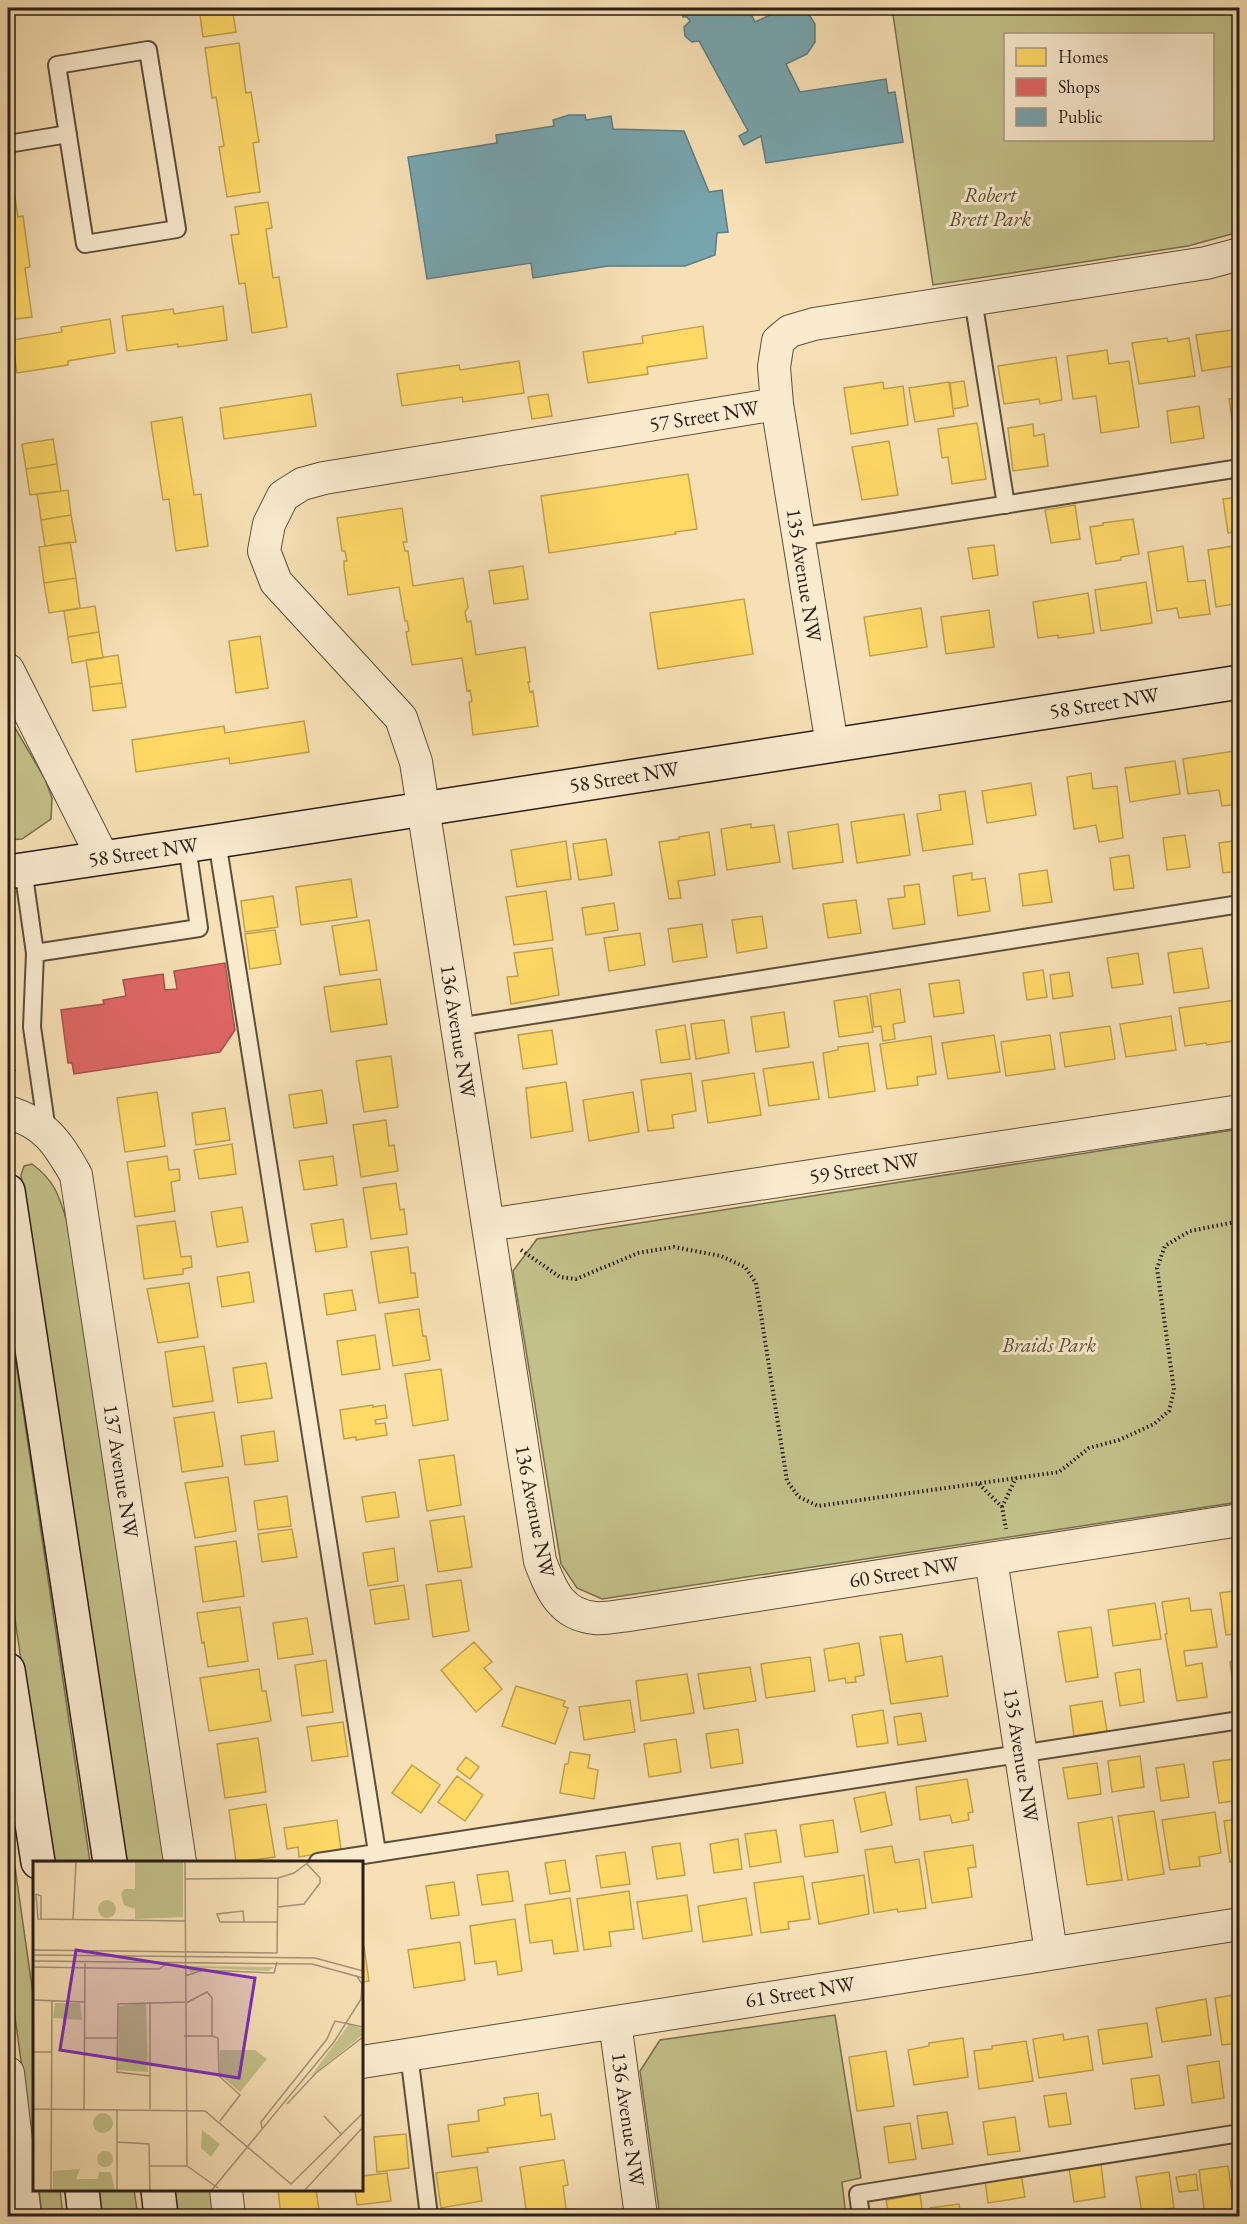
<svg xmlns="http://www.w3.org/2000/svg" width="1247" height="2224" font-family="'EB Garamond',serif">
  <rect width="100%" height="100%" fill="#f7e0b5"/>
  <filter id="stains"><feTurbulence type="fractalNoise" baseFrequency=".00333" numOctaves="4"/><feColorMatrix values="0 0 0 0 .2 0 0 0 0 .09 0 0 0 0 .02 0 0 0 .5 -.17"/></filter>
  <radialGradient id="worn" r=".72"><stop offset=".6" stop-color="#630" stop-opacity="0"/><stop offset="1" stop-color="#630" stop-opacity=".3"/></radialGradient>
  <path fill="#c3c089" stroke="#766f4e" stroke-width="1.5" fill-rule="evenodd" d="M892,8h347v224l-51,14 -255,39zM1212,34v106h-206v-106z
    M8,716l37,63 7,19 -1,21 -29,20 -14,1z
    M1239,1129v373l-637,97 -25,-11 -16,-24 -48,-293 24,-32z
    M32,1164c24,17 28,35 36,61l99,637h-43l-103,-687 3,-9z
    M8,1309l82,553h-39l-43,-290z
    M8,1818l26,183v153l-26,-187z
    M835,2015l26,163 -19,4 4,34h-186l-20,-145 20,-31z
    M39,2190h21l3,26h-21z
    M97,2190h37l4,26h-38z
    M172,2190h42l3,26h-41z"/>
  <path fill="#ffd966" stroke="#bfa14d" stroke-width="1.5" d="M199,8h36h-3l4,24 -33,5z
    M239,43l7,50 5,-1 8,50 -6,1 7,49 -33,5 -8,-50 5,-1 -8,-49 -4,1 -7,-50z
    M8,166h2l8,51 5,-1 7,51 -5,1 7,49 -24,3z
    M268,202l4,26 -6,1 7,49 6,-1 8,50 -35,6 -7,-50 -6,1 -8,-49 8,-1 -4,-27z
    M223,306l4,34 -49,7v-3l-51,7 -5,-35 51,-7 1,5z
    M110,319l5,34 -47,8v4l-51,8 -5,-33 50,-8 -1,-5z
    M703,326l4,32 -60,9 1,7 -60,9 -5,-31 60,-9 -1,-7z
    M1240,329v36l-38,6 -6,-36z
    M1167,338l1,4 21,-4 6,38 -56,8 -7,-41z
    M1107,350l2,14 20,-3 10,66 -38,6 -5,-37 -23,3 -6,-43z
    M1056,357l6,43 -22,4 -1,-5 -35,5 -6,-38z
    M519,361l5,32 -61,9 -1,-5 -60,9 -5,-32 62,-9 1,5z
    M964,381l4,25 -15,3 -3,-26z
    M883,382l1,7 19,-3 5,39 -57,9 -7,-46z
    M949,382l5,34 -39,6 -6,-34z
    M311,394l5,32 -92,13 -4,-31z
    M548,394l4,22 -20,3 -4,-22z
    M1240,398v33l-6,1 -5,-33z
    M1199,406l5,32 -33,5 -4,-32z
    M182,417l12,78 7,-1 7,52 -32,5 -7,-52 -6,1 -12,-78z
    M977,423l9,56 -34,5 -4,-27 -6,1 -4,-29z
    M1033,424l1,12 10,-2 4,32 -35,5 -5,-43z
    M53,439l4,25 -31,5 -4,-25z
    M889,441l9,54 -36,5 -10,-53z
    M57,464l4,27 -31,4 -4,-26z
    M688,474l9,55 -22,3 1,2 -127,19 -8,-57z
    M68,490l3,25 -30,5 -4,-26z
    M1240,497v34l-12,2 -5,-34z
    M1075,505l5,34 -29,4 -6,-33z
    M402,508l5,34h-4l2,9h3l5,35 50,-8 5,29 -3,5 2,10 4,-1 5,34 49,-8 5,35h-2l2,10 3,-1 5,35 -65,9 -4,-33 3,-1 -2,-11 -3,1 -5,-33 -50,7 -6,-33 3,-1 -2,-10h-2l-6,-34 -51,8 -4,-28v-6h3l-2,-10h-3l-5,-33z
    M71,515l5,27 -31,4 -4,-26z
    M1133,519l6,35 -18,3v3l-25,4 -6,-37 13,-2v-2z
    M70,542l6,36 -32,5 -5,-36z
    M994,545l4,30 -25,4 -5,-31z
    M1240,545v58l-24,4 -8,-57z
    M1183,546l5,36 17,-2 5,34 -31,4 -2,-10 -20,3 -9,-59z
    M523,566l5,33 -34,5 -5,-33z
    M76,578l4,30 -31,5 -5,-30z
    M1146,582l6,41 -51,8 -6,-41z
    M1088,593l6,40 -36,5v-3l-20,3 -5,-36z
    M744,599l9,55 -95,15 -8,-56z
    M95,606l4,26 -31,5 -4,-26z
    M921,608l6,39 -57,9 -6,-39z
    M989,610l5,37 -48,7 -5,-37z
    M99,632l4,26 -31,5 -4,-26z
    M260,636l8,52 -32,5 -7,-52z
    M118,655l4,28 -32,4 -4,-27z
    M122,683l4,24 -33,4 -3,-24z
    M304,721l5,31 -79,12 -1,-6 -93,14 -4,-32 92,-14 1,7z
    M1234,751l6,38v15l-18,2 -3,-16 -31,4 -5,-35z
    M1175,761l5,33 -50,8 -5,-34z
    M1091,773l2,16 24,-3 6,52 -24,4 -3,-17 -22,4 -7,-52z
    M1031,783l5,32 -49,8 -5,-32z
    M965,791l8,53 -50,7 -6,-37 24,-4 -2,-15z
    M904,814l6,41 -53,8 -6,-41z
    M751,824v4l23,-3 6,37 -53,8 -6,-41z
    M838,824l5,38 -50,7 -5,-37z
    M709,832l6,43 -37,6 3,17 -12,1 -10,-57 20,-3v-2z
    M1185,835l5,32 -23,3 -4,-32z
    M606,839l6,36 -33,5 -6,-36z
    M1240,840v31l-17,2 -4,-30z
    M566,841l5,38 -54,8 -6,-37z
    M1129,855l5,33 -20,2 -4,-32z
    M1047,870l5,32 -29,4 -4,-32z
    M972,873v7l13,-2 5,33 -32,5 -5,-40z
    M351,879l6,38 -56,8 -5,-38z
    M919,884l6,40 -32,5 -5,-30 17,-2 -1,-11z
    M546,891l7,49 -39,5 -8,-48z
    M273,896l5,31 -33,5 -4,-31z
    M856,900l5,33 -33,5 -5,-34z
    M614,903l4,27 -32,5 -4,-27z
    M762,916l5,32 -30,5 -5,-33z
    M369,920l8,50 -37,5 -8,-49z
    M702,924l5,33 -34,5 -5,-33z
    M275,930l6,34 -31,5 -5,-35z
    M640,933l5,32 -36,6 -5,-33z
    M552,948l7,47 -48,9 -4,-27 11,-1 -4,-23z
    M1202,948l7,40 -35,5 -6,-40z
    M1138,953l5,31 -31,4 -5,-30z
    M1043,970l4,27 -20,3 -4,-27z
    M1069,972l4,24 -20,3 -3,-24z
    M380,979l7,45 -56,8 -7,-45z
    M959,980l5,33 -30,4 -5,-33z
    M900,989l5,33 -12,2 2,15 -12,2 -2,-15 -7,1 -4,-33z
    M867,996l6,36 -34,5 -5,-36z
    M1236,1000l4,40 -33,5 -1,-2 -21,3 -6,-38z
    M784,1012l5,35 -33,5 -5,-35z
    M1171,1016l5,34 -50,7 -6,-33z
    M724,1020l5,33 -33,6 -5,-35z
    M685,1025l5,34 -29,4 -5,-33z
    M1110,1026l5,33 -50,8 -5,-34z
    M552,1030l5,34 -34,5 -5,-34z
    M994,1035l6,37 -52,7 -6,-36z
    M1050,1035l5,34 -49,7 -5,-34z
    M931,1036l5,38 -19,3 1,8 -31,4 -7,-45z
    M868,1043l7,48 -46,7 -6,-45 15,-3v-3z
    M391,1056l7,51 -34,5 -8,-51z
    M813,1062l6,37 -50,7 -6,-37z
    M691,1073l5,38 -24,4 2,13 -26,3 -7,-51z
    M754,1073l7,42 -53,8 -6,-42z
    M566,1082l7,49 -42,7 -5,-50z
    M322,1090l5,33 -33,5 -5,-33z
    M157,1092l8,54 -40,6 -8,-54z
    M633,1092l6,40 -50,9 -6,-41z
    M225,1108l5,32 -34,5 -4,-32z
    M386,1120l3,26 5,-1 4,26 -37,6 -8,-52z
    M232,1144l4,30 -37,5 -5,-29z
    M167,1156l2,14 10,-1 1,11 -9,2 4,29 -40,6 -8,-55z
    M333,1156l4,29 -33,5 -5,-29z
    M396,1183l4,27 4,-1 3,25 -36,5 -8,-51z
    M242,1207l6,35 -31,5 -6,-35z
    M343,1219l4,28 -31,5 -5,-28z
    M175,1221l6,36 10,-1 1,11 -9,2v5l-39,5 -7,-53z
    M408,1247l3,26h4l3,24 -39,6 -8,-51z
    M249,1272l5,30 -32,5 -5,-30z
    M189,1283l9,54 -40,6 -11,-54z
    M352,1290l4,20 -29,5 -3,-21z
    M419,1309l4,27h3l4,24 -37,6 -8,-52z
    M375,1335l5,34 -38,6 -5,-34z
    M204,1346l9,55 -40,6 -8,-55z
    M266,1363l6,35 -34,5 -5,-35z
    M441,1369l7,51 -35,6 -8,-52z
    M373,1405v2l12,-2 2,13 -12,2 1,4 9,-1 2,12 -31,5v-3l-12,2 -4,-29z
    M214,1412l9,54 -41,6 -8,-54z
    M274,1431l4,30 -33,4 -4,-29z
    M454,1455l7,50 -34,6 -8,-51z
    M228,1477l8,54 -41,7 -10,-55z
    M395,1492l4,25 -33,5 -4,-25z
    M287,1496l4,30 -33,4 -4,-29z
    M464,1516l8,51 -34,5 -8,-51z
    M292,1529l5,28 -35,5 -4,-28z
    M236,1541l8,55 -41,6 -8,-55z
    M394,1548l4,33 -30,5 -5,-33z
    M461,1580l8,51 -36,6 -7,-52z
    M404,1585l5,34 -34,5 -5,-34z
    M1240,1590v43l-14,2 -6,-42z
    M1189,1598l2,13 20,-2 6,38 -33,4 2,15 16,-3 5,34 -30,4 -12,-67h2l-5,-32z
    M1155,1603l6,36 -48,7 -5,-36z
    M240,1607l8,54 -40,6 -4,-25 -2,1 -5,-30z
    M307,1618l6,36 -35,5 -5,-36z
    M1091,1627l7,50 -32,5 -8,-50z
    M902,1634l4,28 36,-6 6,40 -57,8 -11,-67z
    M474,1642l18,20 -8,6 18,21 -26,23 -35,-42z
    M859,1643l5,32 -9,2 1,5 -10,1 -1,-5 -16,3 -5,-32z
    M810,1657l5,34 -49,7 -5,-34z
    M326,1660l7,52 -31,4 -7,-51z
    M1240,1660v30h-6l-4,-28z
    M750,1667l6,34 -52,8 -6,-35z
    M259,1669l3,22h4l5,30 -62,10 -9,-53z
    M1140,1669l4,33 -24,4 -5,-33z
    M687,1674l7,39 -53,8 -5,-40z
    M516,1686l49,15 -2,5 5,2 -13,36 -53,-18z
    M630,1700l5,32 -51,8 -5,-33z
    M1102,1701l5,30 -33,5 -4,-30z
    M883,1710l5,33 -31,4 -5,-32z
    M921,1713l5,28 -28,4 -4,-28z
    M343,1722l5,34 -36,5 -5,-34z
    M738,1729l5,34 -32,5 -5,-34z
    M258,1738l8,54 -41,6 -8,-54z
    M676,1739l5,33 -32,5 -5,-33z
    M570,1752l20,3 -2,13 10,2 -4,29 -34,-6 5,-29h3z
    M1140,1756l4,31 -32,5 -4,-31z
    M466,1757l13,10 -9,12 -13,-10z
    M1240,1758v42l-21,3 -6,-41z
    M1097,1763l4,31 -33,5 -5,-31z
    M1184,1764l5,33 -28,4 -5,-33z
    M412,1765l28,20 -19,28 -29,-20z
    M457,1776l26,19 -18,26 -27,-19z
    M967,1779l6,33 -5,1 1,7 -17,3 -2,-8 -30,5 -4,-33z
    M885,1792l7,33 -31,7 -7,-34z
    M266,1804l9,53 -39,5 -7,-52z
    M1154,1811l10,63 -36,6 -10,-64z
    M1215,1812l6,41 -22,4 1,9 -30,4 -8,-50z
    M1112,1817l10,63 -35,5 -9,-62z
    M1240,1819v41l-10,2 -6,-41z
    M337,1820l4,30 -42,7 -1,-10 -11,2 -3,-21z
    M833,1820l5,32 -33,5 -5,-32z
    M776,1830l5,32 -31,5 -5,-33z
    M738,1839l4,30 -28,4 -4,-29z
    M680,1843l5,32 -28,4 -5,-32z
    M973,1845l3,22 -8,1 4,29 -40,6 -8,-51z
    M892,1846l3,17 24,-4 7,49 -28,4 -1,-3 -23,4 -9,-63z
    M625,1852l5,32 -29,4 -5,-32z
    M565,1860l5,31 -20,3 -5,-31z
    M508,1871l5,30 -31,4 -5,-30z
    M864,1875l5,39 -50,10 -7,-41z
    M803,1876l7,43 -22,3 1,7 -28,4 -7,-50z
    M454,1882l5,33 -28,4 -5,-33z
    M629,1891l5,38 -25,3 2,14 -27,4 -7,-51z
    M687,1895l5,36 -49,8 -6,-37z
    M570,1898l8,53 -24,3 -2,-14 -22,3 -5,-38z
    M746,1898l6,37 -49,7 -5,-36z
    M515,1919l7,52 -24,4 -2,-14 -21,3 -5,-38z
    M460,1942l5,38 -51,8 -6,-38z
    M362,1947h2l5,34 -7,1z
    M1240,1994v49l-18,2 -7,-47z
    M1206,1999l5,36 -49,7 -6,-34z
    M1147,2023l5,34 -49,7 -5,-34z
    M1063,2034l1,6 24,-4 5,34 -54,8 -6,-39z
    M963,2038l5,39 -54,8 -6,-35 21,-4v-3z
    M1026,2041l7,40 -54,8 -5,-38 18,-2v-3z
    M886,2051l8,55 -37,5 -8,-54z
    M1219,2061l5,37 -32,5 -5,-37z
    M1159,2075l5,30 -29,4 -4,-30z
    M538,2093l3,23 10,-2 4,25 -68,9 1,4 -36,5 -4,-32 31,-4 -1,-11 27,-5 -1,-7z
    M1066,2093l5,31 -22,3 -5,-31z
    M947,2112l6,32 -31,5 -5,-33z
    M1015,2117l5,34 -32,4 -5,-33z
    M910,2123l6,36 -27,4 -5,-36z
    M406,2134l3,34 -32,4 -3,-35z
    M564,2160l4,25 -5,1 4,29 -40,1 -7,-49z
    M1101,2164l4,33 -31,5 -5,-34z
    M1228,2166l5,33 7,-1v18h-35l-6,-46z
    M477,2167l5,34 -41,7 -5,-35z
    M1169,2172l5,36 -32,5 -6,-36z
    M387,2173l4,28 -34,4 -2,-15h7v-14z
    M1021,2174l4,23 -37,6 -3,-23z
    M1196,2174l2,16 -19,2 -3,-15z
    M278,2190h38l4,26h-39z
    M920,2194l3,22h-34l-3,-16z
    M959,2204l2,12h-29l-2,-8z"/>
  <path fill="#e06666" stroke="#a9504d" stroke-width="1.5" d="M225,963l10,67 -15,22 -146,22 -2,-11h-4l-7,-53 43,-6 -1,-4 23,-4 -3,-16 40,-6 2,16 12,-1 -3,-18z"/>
  <path fill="#76a5af" stroke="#5f7c80" stroke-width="1.5" d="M680,8h68l7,14 30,-14 17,2 8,6 5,8v18l-8,12 -21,10 14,28 86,-13 2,14 7,-1 8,50 -137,21 -5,-27 -17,9 -5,-9 9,-5 -49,-90 -7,1 -7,-6 -1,-9 6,-6 -3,-4h-4z
    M569,115h16l1,5 25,-4 2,13 71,2 25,61 13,-2 6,42 -11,1 -2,22 -30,11h-77l-75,12 -2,-15 -104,16 -19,-122 89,-14 -1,-8 58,-9 -1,-6z"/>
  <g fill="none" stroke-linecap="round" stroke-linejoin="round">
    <defs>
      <path id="lane" d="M148,50l29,179 -92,15 -28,-179z
        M8,144l60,-10
        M973,299l33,206
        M798,537l442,-69
        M217,841l160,1011
        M23,869l12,84 164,-25 -12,-82
        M35,953l-3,74 15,104
        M457,1027l783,-123
        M318,1862l922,-142
        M409,2054l20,162
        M861,2216l-3,-22 382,-61"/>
      <path id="street" d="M777,404l-453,74 -22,6 -19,12 -14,28 -5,27 12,31 125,136 15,44 124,799c11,29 21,54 55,57 11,1 23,-2 34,-3l611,-95
        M8,670l95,188
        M832,745l-55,-341 -3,-37 4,-26 12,-10 24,-7 392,-61 34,-9
        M8,1112c38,12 49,30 68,63l104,687
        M488,1225l752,-114
        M991,1559l60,393
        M615,2022l26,194
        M362,2062l878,-138
        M8,2073l17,143
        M226,2190l3,26"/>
      <path id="secondary" d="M8,872l209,-31 1023,-159
        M8,1191l102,671
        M8,1670l30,192
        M82,2190l3,26
        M158,2190l3,26"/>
    </defs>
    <use href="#lane" stroke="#5d4e3c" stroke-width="20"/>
    <use href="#street" stroke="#5d4e3c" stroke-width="34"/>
    <use href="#secondary" stroke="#2a1e14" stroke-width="36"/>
    <path stroke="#2a1e14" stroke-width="4" stroke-dasharray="1.5 3" stroke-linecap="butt" d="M8,1058l7,15
      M521,1250l39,27 16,2 62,-26 36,-6 47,9 24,11 11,16 31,198 12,16 19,9 241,-34 30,-24 30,-8 35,-16 15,-13 5,-21 -17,-122 8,-22 25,-15 50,-10
      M979,1484l23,23 4,22
      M1002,1507l14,-29"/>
    <use href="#lane" stroke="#faebcf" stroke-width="16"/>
    <use href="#street" stroke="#faebcf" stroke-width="32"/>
    <use href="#secondary" stroke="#faebcf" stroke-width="33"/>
  </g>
  <g text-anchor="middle" stroke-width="6" stroke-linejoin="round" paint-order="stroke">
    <g font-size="21" font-style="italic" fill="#584f37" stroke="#faebcf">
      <text x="990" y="202">Robert<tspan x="990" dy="24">Brett Park</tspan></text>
      <text x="1049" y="1352">Braids Park</text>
    </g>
    <g font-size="21" fill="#2a1e14" stroke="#faebcf">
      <text transform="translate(704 416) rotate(-9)" y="7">57 Street NW</text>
      <text transform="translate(804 575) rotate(81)" y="7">135 Avenue NW</text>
      <text transform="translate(1104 703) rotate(-9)" y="7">58 Street NW</text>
      <text transform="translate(624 777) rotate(-9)" y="7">58 Street NW</text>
      <text transform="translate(143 852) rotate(-8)" y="7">58 Street NW</text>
      <text transform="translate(458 1031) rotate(81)" y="7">136 Avenue NW</text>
      <text transform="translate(864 1168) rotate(-9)" y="7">59 Street NW</text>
      <text transform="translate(121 1471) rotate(81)" y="7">137 Avenue NW</text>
      <text transform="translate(535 1511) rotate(79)" y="7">136 Avenue NW</text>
      <text transform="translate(904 1572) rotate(-9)" y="7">60 Street NW</text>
      <text transform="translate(1021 1755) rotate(81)" y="7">135 Avenue NW</text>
      <text transform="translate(800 1992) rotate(-9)" y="7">61 Street NW</text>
      <text transform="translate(628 2119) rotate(82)" y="7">136 Avenue NW</text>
    </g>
  </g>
  <g transform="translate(33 1861)">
    <rect width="330" height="330" fill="#f7e0b5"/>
    <path d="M102,0h48v56l-48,2v-10l-11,-4 -3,-11 3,-5h11zM65 48a9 9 0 1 1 18 0a9 9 0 1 1-18 0ZM155,105l85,1v1l-5,3 -59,-3 -19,4zM22,142h25l2,17 -29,-2zM113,142l2,69 -30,-2 1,-64zM316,163l14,5v6l-52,41zM187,189h35l12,9 -27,33 -20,-17zM60 262a10 10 0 1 1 20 0a10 10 0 1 1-20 0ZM169,269l18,14 -9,13 -10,-9zM64 298a8 8 0 1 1 16 0a8 8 0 1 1-16 0ZM47,308l-4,10h22l1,-7h12l4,19h-62v-20z" fill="#c3c089"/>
    <path fill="none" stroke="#a59275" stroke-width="1.5" d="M152,0l2,305M0,1l58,-1M152,18l93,-1 16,-5 16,-12M3,33l2,25 147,2M3,33l5,2v23M245,46l26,-3 16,-21v-5l-13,-14M40,59l3,-58M211,61l-1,-11 -26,3 3,8h58M0,89l244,3M244,92l1,-75M0,94l282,3 48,13M0,100l279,3 51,14M0,106l126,2 7,-5M323,114l6,9 -1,15M152,115l18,-6 71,3 3,-11M0,139l52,2M151,175h28M179,175l6,2 1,38 21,19 -20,26M52,177h32M0,191h19M117,215l-33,-4 1,-68 70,-2 19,-10 5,6v38M254,243l29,-31 47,-36M0,248l172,2 86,73 72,-71M51,248l1,-146M117,248v-107M291,255l18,19M229,267l-1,-6 66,-83 8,-18 28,6M84,281l32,2 1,47M117,305h37l31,22M18,330l1,-190M84,330v-82M178,330l123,-149 29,-46M271,330l59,-64"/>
    <path fill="#7b2cbf" fill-opacity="0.15" stroke="#7b2cbf" stroke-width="3" d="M43,89l179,28 -16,100 -179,-28z"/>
    <rect width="330" height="330" fill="none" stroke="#2a1e14" stroke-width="3"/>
  </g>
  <rect width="1247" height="2224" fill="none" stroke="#f7e0b5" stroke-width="30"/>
  <rect x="9" y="9" width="1229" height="2206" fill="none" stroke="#2a1e14" stroke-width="3"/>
  <rect x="15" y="15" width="1217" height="2194" fill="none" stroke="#2a1e14" stroke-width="1.5"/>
  <rect x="1004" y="33" width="210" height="108" fill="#faebcf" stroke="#a79984" stroke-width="1.5"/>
  <rect x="1016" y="48" width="30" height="18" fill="#ffd966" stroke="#a79984" stroke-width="1.5"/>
  <text x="1058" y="63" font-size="18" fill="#2a1e14">Homes</text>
  <rect x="1016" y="78" width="30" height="18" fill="#e06666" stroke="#a79984" stroke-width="1.5"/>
  <text x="1058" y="93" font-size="18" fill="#2a1e14">Shops</text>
  <rect x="1016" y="108" width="30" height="18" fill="#76a5af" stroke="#a79984" stroke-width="1.5"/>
  <text x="1058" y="123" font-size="18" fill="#2a1e14">Public</text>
  <rect width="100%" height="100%" filter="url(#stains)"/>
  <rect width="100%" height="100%" fill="url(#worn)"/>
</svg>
